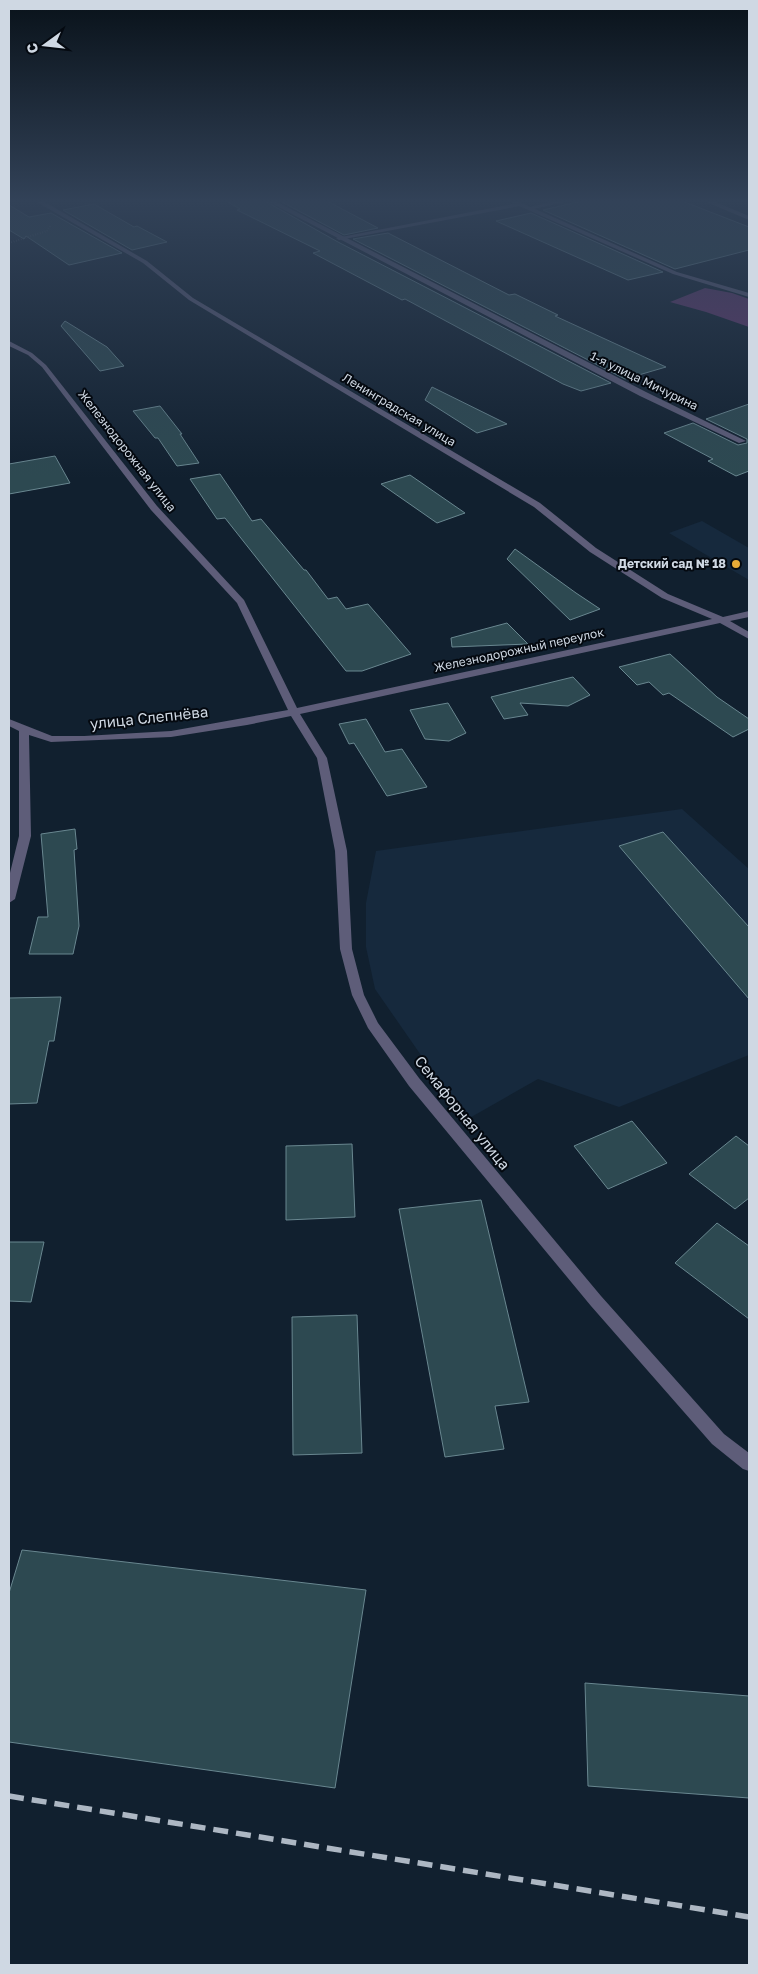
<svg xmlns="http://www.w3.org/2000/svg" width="758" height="1974" font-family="'Golos Text',sans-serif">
  <rect width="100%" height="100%" fill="#11202f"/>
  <path fill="#16293d" d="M702,521l47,27v32l-80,-47z
    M682,809l67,60v186l-130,52 -81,-28 -72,41 -91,-131 -9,-42v-44l10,-52z"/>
  <path fill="#64386d" d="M705,288l27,5 17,6v28l-43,-15 -36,-10z"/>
  <path fill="#2d4951" stroke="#698790" d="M226,201h39l73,41 273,141 -30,8 -18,-7 -158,-85 -3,1 -89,-47 7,-2 -83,-41 3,-1z
    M280,201h47l51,27 -34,7z
    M582,201h100l67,26v23l-74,19 -132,-59z
    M94,204l40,23 3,-1 30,16 -35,8 -69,-40z
    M9,205l20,12 22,-4 71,40 -53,12 -43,-29 -2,3 -15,-9z
    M531,213l132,59 -35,8 -132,-59z
    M388,233l121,62 6,-1 43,21 -3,1 111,51 -41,12 -272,-140z
    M65,321l42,26 17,19 -24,5 -39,-45z
    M432,387l75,37 -30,9 -52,-33z
    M749,404v67l-13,5 -28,-15 5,-2 -49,-26 29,-10 45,22 9,-2v-4l-41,-20z
    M160,406l22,28h-2l19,29 -22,3 -19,-28h-3l-22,-27z
    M55,456l15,27 -61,11v-30z
    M220,474l32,47 9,-2 43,51h2l22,29 9,-2 9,12 22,-5 43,50 -49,17h-16l-121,-153 -8,1 -27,-40z
    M410,475l55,38 -28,10 -56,-39z
    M515,549l61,44 24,16 -30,11 -63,-61z
    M507,623l21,21 -76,3 -1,-9z
    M670,654l47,43 32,22v10l-16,8 -64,-44 -6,2 -14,-13 -12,3 -18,-18z
    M573,677l17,18 -22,11 -48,-3 8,12 -24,4 -13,-22z
    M448,703l18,30 -17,8 -24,-2 -15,-29z
    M366,719l19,33 17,-3 25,38 -40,9 -33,-53 -5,1 -10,-20z
    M75,829l2,20 -3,1 5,76 -6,28h-44l9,-37h10l-7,-83z
    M663,832l86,95v72l-130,-153z
    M61,997l-7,44h-5l-12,62 -28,1v-106z
    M632,1121l35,42 -59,26 -34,-43z
    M736,1136l13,10v52l-14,11 -46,-35z
    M352,1144l3,73 -69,3v-74z
    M481,1200l48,202 -34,4 9,43 -59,8 -46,-248z
    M717,1223l32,23v73l-74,-56z
    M9,1242h35l-13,60 -22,-1z
    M357,1315l5,138 -69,2 -1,-138z
    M22,1550l344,40 -31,198 -326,-46v-149z
    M585,1683l164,13v102l-161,-12z"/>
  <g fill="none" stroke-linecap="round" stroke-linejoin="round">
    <path stroke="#64707e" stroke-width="2" stroke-dasharray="0.5 2" stroke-linecap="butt" d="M9,243l38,-12 4,-6"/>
    <path fill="#5e5d79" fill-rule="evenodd" d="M555,201h14l-40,9 -3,-2z
      M518,203l2,3 -181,34 -3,-2z"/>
    <path fill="#5e5d79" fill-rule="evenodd" d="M35,201h8l104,60 46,37 347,205 56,45 72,46 55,23 26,-6v6l-19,4 19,11v7l-29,-16 -420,91 27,44 20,93 5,98 12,46 14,28 41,55 182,218 123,138 25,19v18l-6,-2 -31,-25 -121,-138 -182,-220 -41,-58 -16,-33 -12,-46 -5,-98 -18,-93 -26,-42 -44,9 -76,12 -120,5 -22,-7 2,101 -16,63 -6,4v-26l10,-41v-105l-10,-5v-7l43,17h32l87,-5 117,-21 -51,-107 -86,-93 -109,-143 -14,-12 -19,-9v-5l23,12 14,12 111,141 87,94 53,108 415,-89 -50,-21 -72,-46 -56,-45 -345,-207 -46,-37z
      M267,201h8l371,191 100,49 -7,2 -99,-47z
      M508,201h9l160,71 72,21v4l-76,-23z
      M704,201h9l36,15v4z"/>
    <path stroke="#adb7c3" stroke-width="5.5" stroke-dasharray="15 8" stroke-linecap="butt" d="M9,1796l740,121"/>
  </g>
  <linearGradient id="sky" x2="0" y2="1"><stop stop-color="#09121a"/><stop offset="0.42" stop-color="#324258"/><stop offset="1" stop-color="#324258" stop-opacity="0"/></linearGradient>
  <rect width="758" height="478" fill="url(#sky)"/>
  <circle fill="#e8ab37" stroke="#040910" stroke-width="2" cx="736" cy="564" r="5"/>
  <g text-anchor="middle" stroke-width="4" stroke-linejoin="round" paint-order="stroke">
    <g font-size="12" fill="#cfd8e3" stroke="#040910">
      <text transform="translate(644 381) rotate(26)" y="4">1-я улица Мичурина</text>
      <text transform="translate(399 410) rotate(31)" y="4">Ленинградская улица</text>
      <text transform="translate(127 451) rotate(52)" y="4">Железнодорожная улица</text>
      <text transform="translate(519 650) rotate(-12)" y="4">Железнодорожный переулок</text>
    </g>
    <g font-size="12" font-weight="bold" fill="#cfd8e3" stroke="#040910" text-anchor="end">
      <text x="726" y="568">Детский сад № 18</text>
    </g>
    <g font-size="15" fill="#cfd8e3" stroke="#040910">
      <text transform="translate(149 718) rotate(-6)" y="5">улица Слепнёва</text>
      <text transform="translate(462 1113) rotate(51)" y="5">Семафорная улица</text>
    </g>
  </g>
  <rect width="758" height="1974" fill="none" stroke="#cfd8e3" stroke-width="20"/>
  <g transform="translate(45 45) rotate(255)" stroke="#040910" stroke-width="4" paint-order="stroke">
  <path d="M0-4L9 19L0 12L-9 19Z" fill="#cfd8e3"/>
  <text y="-8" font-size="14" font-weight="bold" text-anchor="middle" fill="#cfd8e3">С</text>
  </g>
</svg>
